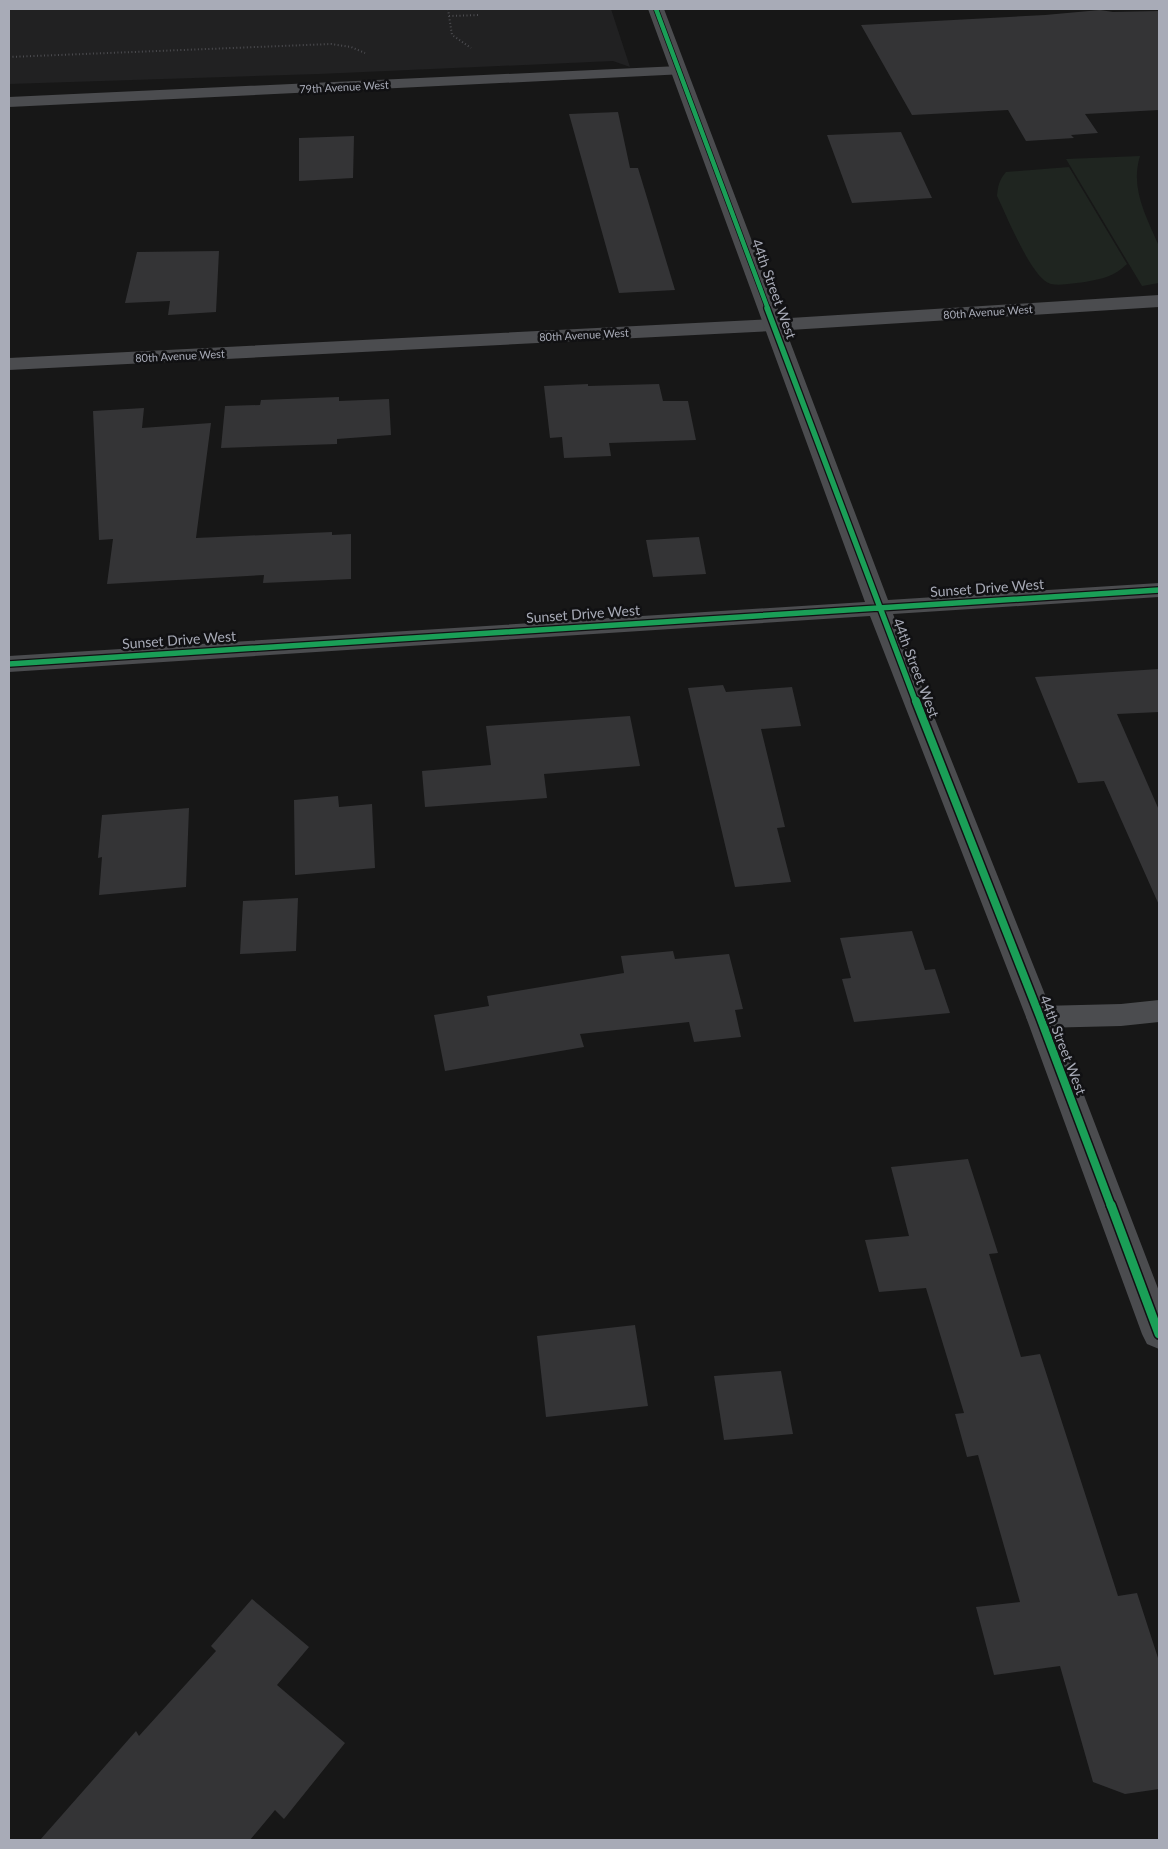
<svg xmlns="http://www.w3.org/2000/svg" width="1168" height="1849" font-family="Lato,sans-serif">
  <rect width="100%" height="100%" fill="#171717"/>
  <path fill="#212122" d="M9,9h602l19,58 -17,-6 -294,13 -310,10z"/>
  <path fill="#1f2520" d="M1140,156c-10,32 6,60 18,88 5,10 1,28 1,39l-17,3 -76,-127z
    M1069,167l58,97c-12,12 -25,15 -42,18 -10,1 -24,4 -34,2 -19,-4 -45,-70 -54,-88 1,-10 2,-16 9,-24z"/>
  <path fill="#343436" d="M1100,10l13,2 46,-1v99l-74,4 13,19 -27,2 3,3 -48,3 -18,-31 -96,5 -51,-90 184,-10z
    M618,112l12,56h8l37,122 -56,3 -50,-179z
    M901,132l31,66 -80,5 -25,-68z
    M354,136l-1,42 -54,3v-43z
    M219,251l-3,61 -48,3 2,-14 -45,2 12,-51z
    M588,384v2l71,-2 4,17h25l8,39 -87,3 2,13 -47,2 -2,-21 -12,1 -6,-52z
    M339,397v4l50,-2 2,36 -54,4v5l-116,4 4,-42 35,-1 1,-5z
    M144,408l-2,20 69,-5 -15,115 136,-6v3l19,-1v45l-88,4 1,-8 -157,9 6,-45 -14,1 -6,-129z
    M699,537l7,37 -53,3 -7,-37z
    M1159,669v43l-42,2 42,96v95l-55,-124 -26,2 -43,-106z
    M723,685l3,7 66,-5 9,39 -40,3 24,98 -8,1 14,54 -56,5 -47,-199z
    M630,716l10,50 -96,8 3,24 -122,9 -3,-36 69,-6 -5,-39z
    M338,796l1,11 33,-3 3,64 -80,7 -1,-75z
    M189,808l-3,79 -87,8 3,-38 -4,1 4,-43z
    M298,898l-2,53 -56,3 3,-53z
    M912,931l13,39 10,-1 15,44 -96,9 -12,-43 9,-1 -11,-40z
    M673,951l2,8 54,-5 14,55 -8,1 6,27 -47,5 -5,-20 -109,12 4,13 -139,24 -11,-56 55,-9 -2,-10 137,-23 -3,-17z
    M968,1159l30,94 -9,1 32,103 19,-3 78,242 19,-3 22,68v128l-34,5 -32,-12 -33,-116 -66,9 -18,-68 44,-5 -42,-147 -11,2 -12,-43 9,-1 -38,-125 -47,4 -14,-52 44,-4 -18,-69z
    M635,1325l13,81 -102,11 -9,-81z
    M781,1371l12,63 -69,6 -10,-64z
    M252,1599l57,48 -32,38 68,58 -61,76 -9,-9 -25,30h-210l96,-109 3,5 77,-85 -5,-5z"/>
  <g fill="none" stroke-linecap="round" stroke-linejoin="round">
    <path stroke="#4d4d51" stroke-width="2" stroke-dasharray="1 2.5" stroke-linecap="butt" d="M448,9l4,26 19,13
      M449,16l31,-1
      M9,57l322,-13 20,3 14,6"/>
    <path fill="#4b4c4f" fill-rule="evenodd" d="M679,66l8,5 -2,3 -676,33v-10z
      M1159,295v12l-385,24 -765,39v-12l765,-39z
      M1159,1000v22l-38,4 -81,2 -10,-3 -4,-8 4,-8 10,-3 81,-2z"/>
    <path fill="#4b4c4f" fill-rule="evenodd" d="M648,9h16l224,591 271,-17v14l-266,17 161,403 105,274v58l-12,-5 -5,-10 -116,-317 -156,-401 -861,56v-16l856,-54z"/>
    <defs>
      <path id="cycleway-far3" d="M656,9l112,300"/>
      <path id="cycleway-far2" d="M767,308l149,395
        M9,664l1150,-74"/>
      <path id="cycleway-far1" d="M916,701l124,316 71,189"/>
      <path id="cycleway" d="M1111,1205l48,129"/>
    </defs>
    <use href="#cycleway-far3" stroke="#111113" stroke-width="6"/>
    <use href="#cycleway-far2" stroke="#111113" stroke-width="8"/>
    <use href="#cycleway-far1" stroke="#111113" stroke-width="11"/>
    <use href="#cycleway" stroke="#111113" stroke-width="12"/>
    <use href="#cycleway-far3" stroke="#1a9f57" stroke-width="4.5"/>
    <use href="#cycleway-far2" stroke="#1a9f57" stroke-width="5.5"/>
    <use href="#cycleway-far1" stroke="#1a9f57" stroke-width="8"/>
    <use href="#cycleway" stroke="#1a9f57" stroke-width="9"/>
  </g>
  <g text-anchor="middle" stroke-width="5" stroke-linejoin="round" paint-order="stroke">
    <g font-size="11" fill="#a8abb7" stroke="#111113">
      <text transform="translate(344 87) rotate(-3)" y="4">79th Avenue West</text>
      <text transform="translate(988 312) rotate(-4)" y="4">80th Avenue West</text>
      <text transform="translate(584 335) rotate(-3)" y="4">80th Avenue West</text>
      <text transform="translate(180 356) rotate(-3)" y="4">80th Avenue West</text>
    </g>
    <g font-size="14" fill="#a8abb7" stroke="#111113">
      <text transform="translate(774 289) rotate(70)" y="5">44th Street West</text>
      <text transform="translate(987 588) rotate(-4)" y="5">Sunset Drive West</text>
      <text transform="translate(583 614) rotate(-4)" y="5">Sunset Drive West</text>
      <text transform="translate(179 640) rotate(-4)" y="5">Sunset Drive West</text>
      <text transform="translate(916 668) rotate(69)" y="5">44th Street West</text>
      <text transform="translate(1063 1045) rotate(69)" y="5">44th Street West</text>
    </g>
  </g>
  <rect width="1168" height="1849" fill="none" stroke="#a8abb7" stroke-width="20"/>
</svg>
